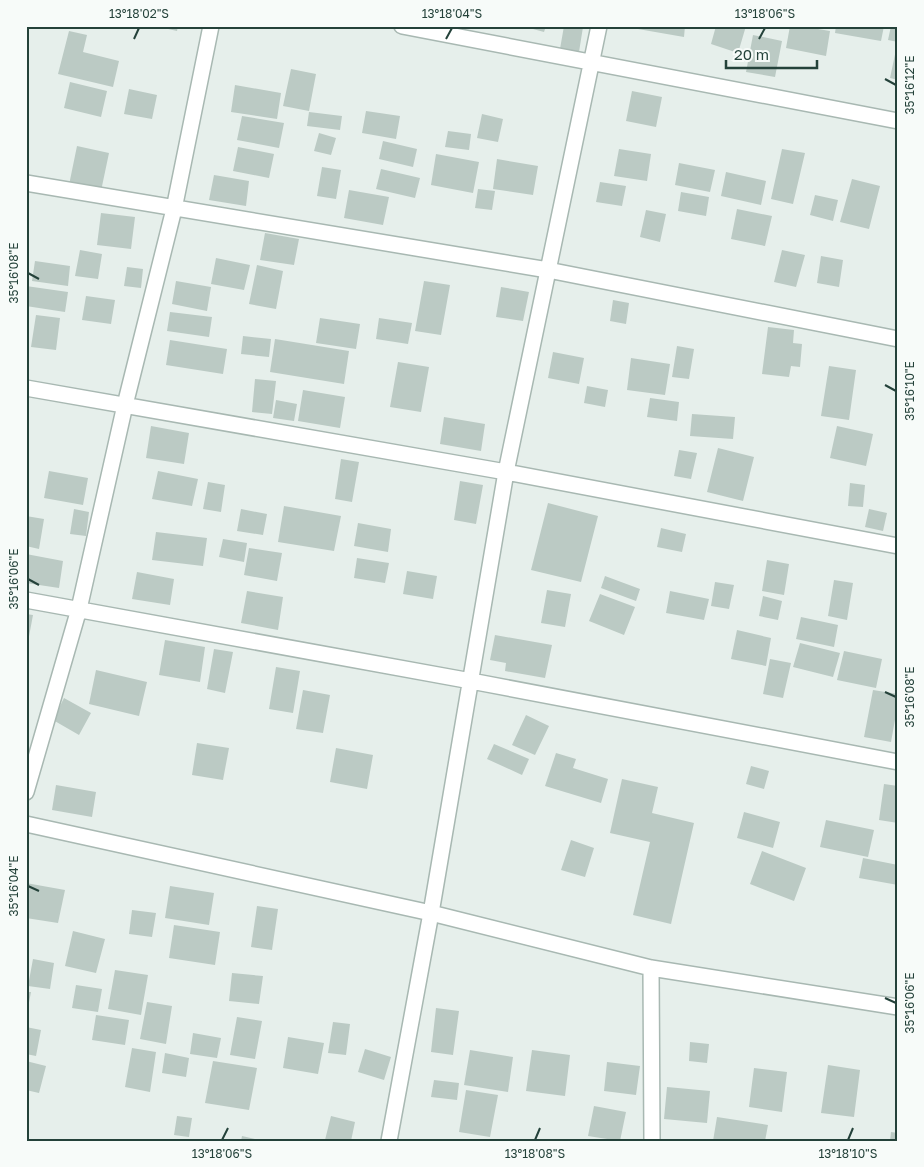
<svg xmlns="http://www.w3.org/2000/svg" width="924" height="1167" font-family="'Golos Text',sans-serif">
  <rect width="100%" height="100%" fill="#e6efeb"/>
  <path fill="#bbcac4" d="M155,26h23l-1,5z
    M534,26h12l-2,6 -11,-3z
    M564,26l19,1 -4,25 -19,-3z
    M639,26h46l-1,11 -46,-8z
    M716,26h30l-8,27 -27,-9z
    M790,26h10l30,5 -4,25 -40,-8z
    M836,26h48l-3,15 -46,-8z
    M891,26h7v16l-10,-2z
    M69,31l18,4 -4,17 36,9 -6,26 -55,-13z
    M753,35l29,6 -7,36 -29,-5z
    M897,45h1v35l-8,-2z
    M291,69l25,5 -7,37 -26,-5z
    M70,82l37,9 -6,26 -37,-9z
    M235,85l46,8 -4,26 -46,-7z
    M129,89l28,6 -5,24 -28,-5z
    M632,91l30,6 -6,30 -30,-6z
    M366,111l34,5 -4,23 -34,-6z
    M309,112l33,4 -2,14 -33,-4z
    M482,114l21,5 -5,23 -21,-4z
    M242,116l42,7 -5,25 -42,-8z
    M448,131l23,3 -2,16 -24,-3z
    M319,133l17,5 -5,17 -17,-4z
    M383,141l34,8 -4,18 -34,-8z
    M77,146l32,7 -8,38 -32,-6z
    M238,147l36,7 -5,24 -36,-7z
    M619,149l32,5 -4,27 -33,-5z
    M782,149l23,4 -12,51 -22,-5z
    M436,154l43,8 -6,31 -42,-8z
    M497,159l41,7 -5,29 -40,-6z
    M679,163l36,7 -5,22 -35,-7z
    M322,167l19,3 -5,29 -19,-3z
    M381,169l39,9 -5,20 -39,-9z
    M726,172l40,9 -5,24 -40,-9z
    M214,175l35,6 -3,25 -37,-6z
    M852,179l28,7 -11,43 -29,-7z
    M600,182l26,4 -4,20 -26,-4z
    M478,189l17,2 -3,19 -17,-2z
    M349,190l40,7 -6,28 -39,-7z
    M681,192l28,5 -3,19 -28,-5z
    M815,195l23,5 -5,21 -23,-6z
    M737,209l35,7 -7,30 -34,-7z
    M646,210l20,4 -6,28 -20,-5z
    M101,213l34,4 -4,32 -34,-4z
    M265,233l34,6 -5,26 -34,-5z
    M80,250l22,4 -4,25 -23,-3z
    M782,250l23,5 -9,32 -22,-5z
    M821,256l22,4 -4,27 -22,-4z
    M216,258l34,7 -6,25 -33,-6z
    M35,261l35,5 -2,20 -36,-5z
    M257,265l26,6 -7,38 -27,-5z
    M127,267l16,2 -2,19 -17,-2z
    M176,281l35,6 -4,24 -35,-7z
    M424,281l26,4 -9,50 -26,-4z
    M26,286l42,6 -3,20 -39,-6z
    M501,287l28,5 -6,29 -27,-4z
    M86,296l29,4 -4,24 -29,-4z
    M613,300l16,3 -3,21 -16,-3z
    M170,312l42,5 -3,20 -42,-6z
    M36,315l24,3 -4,32 -25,-3z
    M320,318l40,6 -4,25 -40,-6z
    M379,318l33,5 -4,21 -32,-5z
    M768,327l26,3 -1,13 9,1 -2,23 -9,-1 -2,11 -27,-3z
    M243,336l28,3 -2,18 -28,-3z
    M275,339l74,12 -5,33 -74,-12z
    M170,340l57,9 -4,25 -57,-9z
    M677,346l17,3 -5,30 -17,-2z
    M553,352l31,6 -5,26 -31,-6z
    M631,358l39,6 -5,31 -38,-5z
    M398,362l31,5 -8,45 -31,-5z
    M829,366l27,4 -7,50 -28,-4z
    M255,379l21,2 -4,33 -20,-2z
    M587,386l21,4 -3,17 -21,-4z
    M303,390l42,7 -5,31 -42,-7z
    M650,398l29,4 -2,19 -30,-4z
    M276,400l21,4 -3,17 -21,-3z
    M692,414l43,3 -2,22 -43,-3z
    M444,417l41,7 -4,27 -41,-7z
    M151,426l38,7 -5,31 -38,-6z
    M837,426l36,8 -7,32 -36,-8z
    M718,448l36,9 -11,44 -36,-9z
    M679,450l18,3 -6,26 -17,-3z
    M341,459l18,3 -7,40 -17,-3z
    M49,471l39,7 -5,27 -39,-7z
    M158,471l40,8 -6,27 -40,-7z
    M460,481l23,4 -7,39 -22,-4z
    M208,482l17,3 -4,27 -18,-3z
    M850,483l15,2 -2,22 -15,-1z
    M548,503l50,13 -17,66 -50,-12z
    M284,506l57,10 -7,35 -56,-9z
    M74,509l15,3 -3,24 -16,-2z
    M241,509l26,5 -4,21 -26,-4z
    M869,509l18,4 -4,18 -18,-4z
    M26,516l18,3 -5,30 -13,-3z
    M358,523l33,6 -3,23 -34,-6z
    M661,528l25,6 -4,18 -25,-5z
    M156,532l51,6 -4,28 -51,-6z
    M223,539l24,4 -3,19 -25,-5z
    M249,548l33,5 -5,28 -33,-6z
    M26,554l37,7 -4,27 -33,-5z
    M357,558l32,5 -4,20 -31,-5z
    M767,560l22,4 -5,31 -22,-4z
    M407,571l30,5 -4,23 -30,-5z
    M137,572l37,7 -4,26 -38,-6z
    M605,576l35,13 -4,12 -35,-13z
    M834,580l19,3 -6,37 -19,-4z
    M715,582l19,3 -5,24 -18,-3z
    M547,590l24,4 -6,33 -24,-4z
    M247,591l36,6 -5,33 -37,-7z
    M670,591l39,8 -5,21 -38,-7z
    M600,594l35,13 -11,28 -35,-14z
    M763,596l19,5 -4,19 -19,-4z
    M26,614l7,1 -6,32h-1z
    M801,617l37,8 -4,22 -38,-8z
    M737,630l34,8 -5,28 -35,-7z
    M495,635l57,10 -7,33 -40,-7 1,-8 -16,-3z
    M165,640l40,7 -5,35 -41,-7z
    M800,643l40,10 -7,24 -40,-10z
    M214,649l19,3 -8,41 -18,-4z
    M844,651l38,8 -6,29 -39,-8z
    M770,659l21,4 -8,35 -20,-4z
    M276,667l24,4 -7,42 -24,-4z
    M96,670l51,12 -8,34 -50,-12z
    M303,690l27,5 -7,38 -27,-4z
    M873,690l25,4v9l-7,39 -27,-5z
    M64,698l27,15 -12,22 -26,-15z
    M526,715l23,11 -14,29 -23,-10z
    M197,743l32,5 -6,32 -31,-5z
    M494,744l35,15 -7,16 -35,-16z
    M336,748l37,7 -6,34 -37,-7z
    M556,753l20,6 -3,9 35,11 -7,24 -56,-17z
    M751,766l18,5 -5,18 -18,-5z
    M622,779l36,8 -6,26 42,10 -23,101 -38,-9 17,-73 -40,-9z
    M884,784l14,2v37l-19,-3z
    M56,785l40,7 -4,25 -40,-7z
    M744,812l36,10 -7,26 -36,-10z
    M826,820l48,10 -6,27 -48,-10z
    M571,840l23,8 -9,29 -24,-7z
    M762,851l44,17 -12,33 -44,-17z
    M863,858l35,7v20l-39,-7z
    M26,883l39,7 -7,33 -32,-5z
    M170,886l44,7 -5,32 -44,-7z
    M257,906l21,3 -6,41 -21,-3z
    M132,910l24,3 -4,24 -23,-3z
    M174,925l46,7 -5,33 -46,-7z
    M73,931l32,8 -9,34 -31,-7z
    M33,959l21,4 -4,26 -22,-3z
    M115,970l33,5 -7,40 -33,-6z
    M232,973l31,3 -4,28 -30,-3z
    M76,985l26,4 -4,23 -26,-4z
    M26,992h5l-4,21h-1z
    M147,1002l25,4 -6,38 -26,-5z
    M436,1008l23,3 -6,44 -22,-3z
    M96,1015l33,5 -4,25 -33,-5z
    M237,1017l25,4 -7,38 -25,-4z
    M333,1022l17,2 -4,31 -18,-2z
    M26,1027l15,3 -5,26 -10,-2z
    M193,1033l28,5 -4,20 -27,-4z
    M288,1037l36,6 -6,31 -35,-6z
    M690,1042l19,2 -2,19 -18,-2z
    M132,1048l24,4 -6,40 -25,-5z
    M365,1049l26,8 -7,23 -26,-8z
    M470,1050l43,7 -5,35 -44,-7z
    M532,1050l38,5 -5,41 -39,-5z
    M165,1053l24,5 -3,19 -24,-4z
    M26,1061l20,5 -7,27 -13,-3z
    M213,1061l44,7 -8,42 -44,-7z
    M607,1062l33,4 -4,29 -32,-4z
    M828,1065l32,5 -6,47 -33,-4z
    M754,1068l33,4 -5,40 -33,-5z
    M434,1080l25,3 -2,17 -26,-3z
    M667,1087l43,4 -3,32 -43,-4z
    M466,1090l32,5 -8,42 -31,-5z
    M594,1106l32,6 -6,29 -32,-5z
    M177,1116l15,2 -3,19 -15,-2z
    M331,1116l24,6 -4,19 -26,-1z
    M717,1117l51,8 -3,16h-52z
    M891,1132l7,1v8h-8z
    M242,1136l17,4v1h-18z"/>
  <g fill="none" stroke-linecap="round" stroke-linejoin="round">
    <defs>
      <path id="minor" d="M402,26l496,95
        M26,183l522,87 350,69
        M26,388l480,84 392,74
        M26,600l445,81 427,81
        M26,792l53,-183 46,-204 49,-196 37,-183
        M26,824l405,89 220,55 247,39
        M651,968l1,173
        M389,1141l42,-228 75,-441 93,-446"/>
    </defs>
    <use href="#minor" stroke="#a8b8b2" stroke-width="18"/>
    <use href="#minor" stroke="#fff" stroke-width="15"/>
  </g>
  <path fill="none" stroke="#24423a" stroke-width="2" d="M134,39l5,-11M446,39l6,-11M759,39l6,-11M885,79l11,6M28,273l11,6M885,385l11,6M28,579l11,6M885,692l11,5M28,886l11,5M885,998l11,5M222,1140l6,-12M535,1140l5,-12M848,1140l5,-12"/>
  <rect width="924" height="1167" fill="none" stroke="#f7fbf9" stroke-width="55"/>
  <path d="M726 60v8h91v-8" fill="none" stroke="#24423a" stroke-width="2.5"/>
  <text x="734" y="60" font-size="15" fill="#24423a" stroke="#f7fbf9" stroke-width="4" paint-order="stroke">20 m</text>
  <rect x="28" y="28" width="868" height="1112" fill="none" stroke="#24423a" stroke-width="2"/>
  <g font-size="12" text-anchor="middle" fill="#24423a">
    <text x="139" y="18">13°18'02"S</text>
    <text x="452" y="18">13°18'04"S</text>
    <text x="765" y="18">13°18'06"S</text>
    <text transform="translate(910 85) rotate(-90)" y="4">35°16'12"E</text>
    <text transform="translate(14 273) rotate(-90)" y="4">35°16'08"E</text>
    <text transform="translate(910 391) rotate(-90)" y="4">35°16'10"E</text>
    <text transform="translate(14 579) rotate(-90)" y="4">35°16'06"E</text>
    <text transform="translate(910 697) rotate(-90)" y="4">35°16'08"E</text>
    <text transform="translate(14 886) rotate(-90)" y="4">35°16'04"E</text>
    <text transform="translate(910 1003) rotate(-90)" y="4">35°16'06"E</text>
    <text x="222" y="1158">13°18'06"S</text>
    <text x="535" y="1158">13°18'08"S</text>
    <text x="848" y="1158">13°18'10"S</text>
  </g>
</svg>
